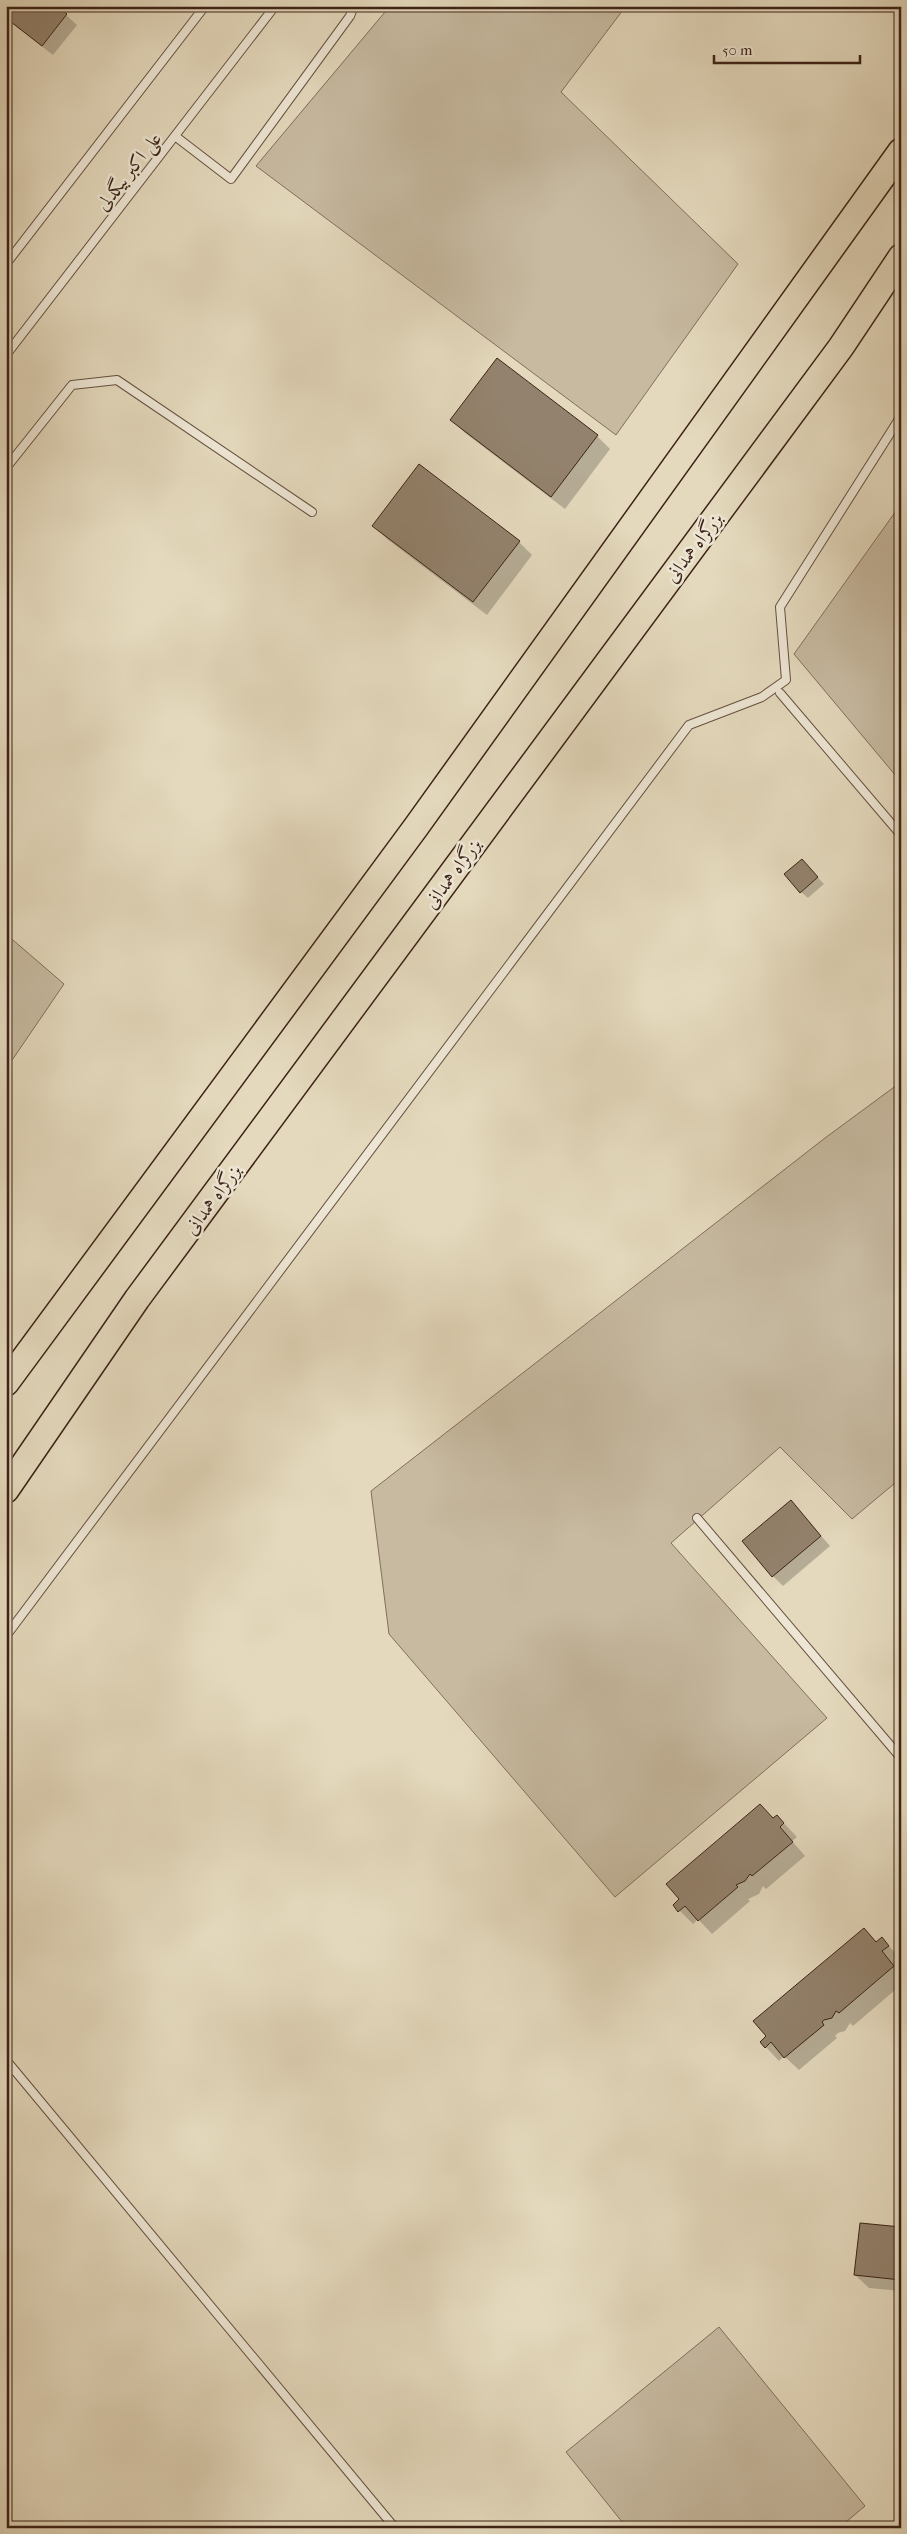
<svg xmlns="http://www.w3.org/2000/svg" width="907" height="2534" font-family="'IM FELL French Canon',Amiri,serif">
  <rect width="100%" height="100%" fill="#e4d9bd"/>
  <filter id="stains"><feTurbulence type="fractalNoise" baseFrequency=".004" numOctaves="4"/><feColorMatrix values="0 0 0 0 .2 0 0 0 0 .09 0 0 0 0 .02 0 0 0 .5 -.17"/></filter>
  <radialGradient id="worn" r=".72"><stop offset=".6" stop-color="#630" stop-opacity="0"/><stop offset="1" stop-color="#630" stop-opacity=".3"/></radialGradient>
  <path fill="#c7baa1" stroke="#826e5c" d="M390,6h236l-65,86 177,172 -122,171 -360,-269z
    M901,504v278l-107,-128z
    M6,934l58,50 -58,85z
    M901,1082v396l-49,41 -72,-72 -109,96 156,175 -212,179 -226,-263 -18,-143 454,-353z
    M719,2327l146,179 -26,22h-212l-61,-76z"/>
  <path fill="#0003" d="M6,6h50l21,19 -24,30 -47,-36z
    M452,420l145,16 13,13 -45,60 -100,-76z
    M374,526l145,16 13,13 -45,60 -100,-76z
    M808,867l16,17 -16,14 -7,-6z
    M791,1502l39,44 -47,40 -10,-10z
    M777,1816l20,21 -5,4 13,15 -39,33 -3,-3 -4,8 -11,5 2,2 -38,33 -14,-15 -5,5 -19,-19z
    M864,1929l14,14 4,-4 19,20 -7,6 7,8v12l-48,41 -3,-3 -5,8 -7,2 -3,3 2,2 -38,32 -15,-14 -5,5 -18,-19z
    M901,2228v63l-32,-3 -14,-13z"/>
  <path fill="#93826d" stroke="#3c2317" d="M6,6h52l9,8 -25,32 -36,-28z
    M497,358l101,77 -47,62 -101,-77z
    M419,464l101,77 -47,61 -101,-76z
    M802,859l16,18 -18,16 -16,-19z
    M791,1500l30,36 -49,41 -30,-36z
    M760,1804l13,14 4,-3 7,8 -4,4 13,15 -41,34 -2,-2 -5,7 -9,4 2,2 -40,34 -13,-15 -7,6 -5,-7 6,-6 -13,-15z
    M864,1928l12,14 6,-5 7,9 -7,5 12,15 -55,47 -3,-2 -4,7 -8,2 -2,2 2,3 -40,33 -13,-16 -6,6 -5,-6 6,-6 -13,-15z
    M860,2223l41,4v53l-47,-5z"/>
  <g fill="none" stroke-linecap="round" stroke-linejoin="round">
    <defs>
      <path id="service" d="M175,136l56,43 119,-163 4,-10
        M6,264l199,-258
        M6,355l269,-349
        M6,468l66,-83 45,-5 195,132
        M780,693l121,142
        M697,1518l204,240
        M6,1636l683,-911 73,-28 24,-17 -6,-73 121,-191
        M6,2060l389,468"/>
      <path id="trunk" d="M6,1383l410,-556 485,-676
        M6,1490l131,-191 704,-952 60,-90"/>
    </defs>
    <use href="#service" stroke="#665040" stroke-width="10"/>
    <use href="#trunk" stroke="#3c2317" stroke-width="28"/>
    <use href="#service" stroke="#ede6d4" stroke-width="8"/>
    <use href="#trunk" stroke="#e4d9bd" stroke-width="25"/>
  </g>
  <g text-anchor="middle" stroke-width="5" stroke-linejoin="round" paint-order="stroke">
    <g font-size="19" fill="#3c2317" stroke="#ede6d4">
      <text transform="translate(128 171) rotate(-52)" y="7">علی اکبر بیگدلی</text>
      <text transform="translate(693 547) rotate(-53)" y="7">بزرگراه همدانی</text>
      <text transform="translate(452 873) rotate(-54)" y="7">بزرگراه همدانی</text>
      <text transform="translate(212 1199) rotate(-54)" y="7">بزرگراه همدانی</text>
    </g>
  </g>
  <rect width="907" height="2534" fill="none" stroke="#e4d9bd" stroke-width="25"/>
  <rect x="8" y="8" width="892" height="2519" fill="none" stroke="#3c2317" stroke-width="2.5"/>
  <rect x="12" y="12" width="882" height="2509" fill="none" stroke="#3c2317"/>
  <path d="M714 55v8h146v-8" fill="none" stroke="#3c2317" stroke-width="2.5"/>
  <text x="722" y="55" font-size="15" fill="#3c2317" stroke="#ede6d4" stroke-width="4" paint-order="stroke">50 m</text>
  <rect width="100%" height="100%" filter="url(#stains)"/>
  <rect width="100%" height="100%" fill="url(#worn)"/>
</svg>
